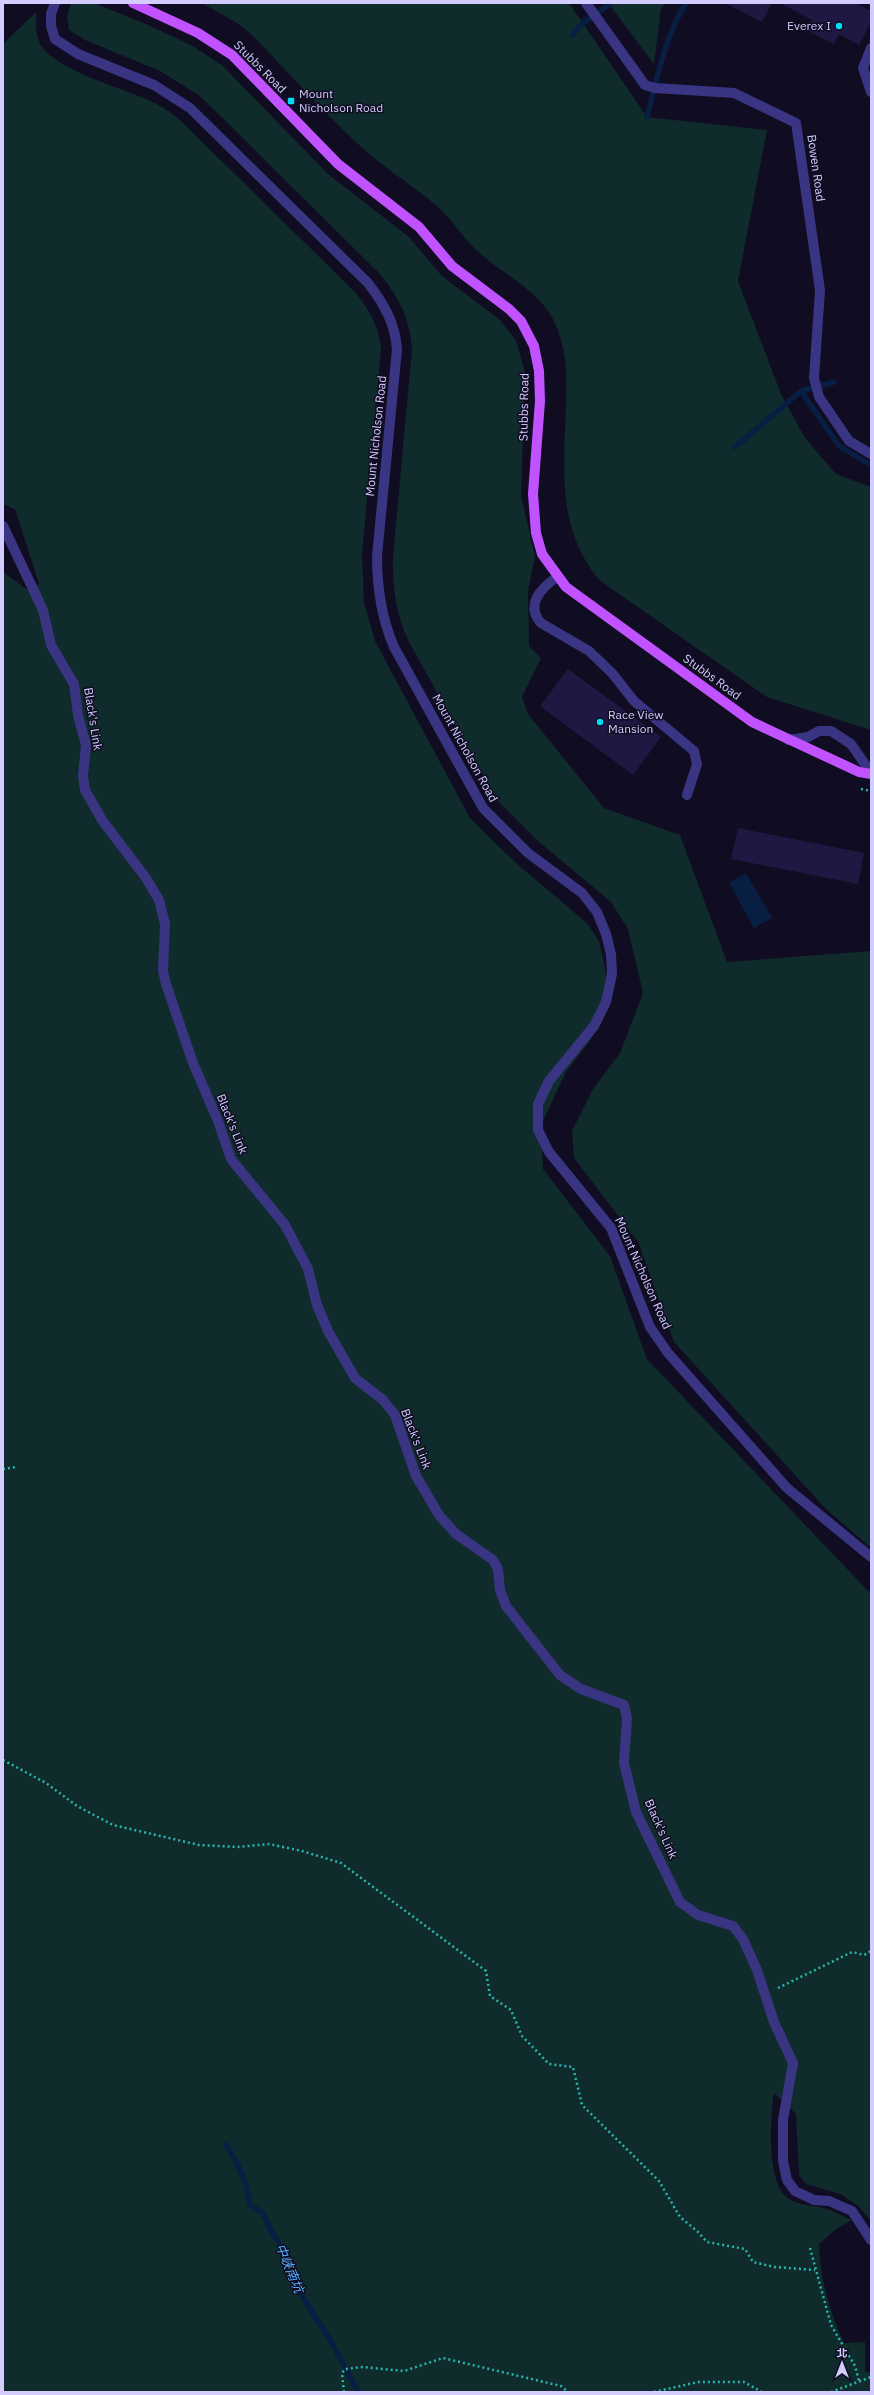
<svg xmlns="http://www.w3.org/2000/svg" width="874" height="2395" font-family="'IBM Plex Sans','Noto Sans TC',sans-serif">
  <rect width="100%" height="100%" fill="#100c21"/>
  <path fill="#0f2b2b" d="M71,3h23l54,22 43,20 32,21 105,108 81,63 33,39 58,44 16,20 9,32 -4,123 14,61 -7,35 1,55 12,12 -19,39 6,17 76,94 76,27 47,127 144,-11v597l-45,-39 -152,-167 -36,-100 -64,-84 -2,-27 21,-42 27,-36 23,-60 -15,-64 -17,-27 -73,-61 -42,-42 -88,-159c-12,-27 -16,-54 -15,-84l19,-207c-2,-31 -14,-53 -33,-76l-179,-177 -40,-25 -75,-31 -16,-10 -2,-14z
    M202,3h367l78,114 120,13 -29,151 43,113 24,44 31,36 35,13v243l-104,-33 -168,-117c-43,-53 -35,-111 -33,-175 1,-30 1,-56 -12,-84 -18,-35 -54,-47 -81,-74 -13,-13 -22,-29 -36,-41 -26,-22 -55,-39 -79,-62 -37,-34 -71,-73 -106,-109l-15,-12z
    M608,3h57l-4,6 -7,55z
    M36,12c0,11 -1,25 6,35 14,22 79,41 104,52 12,5 23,12 34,21l176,173c14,18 23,34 25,56l-19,206 2,47 11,39 95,177 47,46 70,59 12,18 11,49 -18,48 -26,34 -25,53 2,44 67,87 37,103 224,235v627l-14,-16 -17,-11 -34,-10 -7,-9 -3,-61 -22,-21c-4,24 -8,92 15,106 11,7 26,6 38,10 9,3 17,8 25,11l-16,9 -17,15c1,35 11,68 25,99l21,-1v30h6v20h-868v-1820l25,18 11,-6 -24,-75 -12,-5v-460z"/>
  <path fill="#091e43" d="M746,873l26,45 -18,10 -25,-45z"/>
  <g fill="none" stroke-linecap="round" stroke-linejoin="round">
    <path stroke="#091e43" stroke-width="5.5" d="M573,35c8,-16 25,-17 36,-32
      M647,117c10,-37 18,-81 39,-114
      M801,391l38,55 32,19
      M735,447l66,-56 33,-9
      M226,2145c12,17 22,40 24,60l13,8 9,20 16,23 13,38 32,51 25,47"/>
  </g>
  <path fill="#211743" d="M725,3h47l-10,19z
    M780,3h76l15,8v11l-12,23 -20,-11 -5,10 -28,-14 6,-10z
    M568,669l93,68 -28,38 -93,-69z
    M738,828l126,25 -6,31 -127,-25z"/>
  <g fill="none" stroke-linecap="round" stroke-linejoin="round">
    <path stroke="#28b7b0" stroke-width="2.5" stroke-dasharray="2 3" stroke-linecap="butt" d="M861,789l10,2
      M3,1469l13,-2
      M3,1760l43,23 31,23 36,19 86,20 39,2 31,-3 33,7 39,12 145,108 4,25 21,14 11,26 27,28 24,3 9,38 77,76 21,36 17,14 10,11 38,7 8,13 21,5 41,3
      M778,1988l74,-36 12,3 7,-4
      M810,2248l21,77 24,41 4,15
      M344,2392l-2,-19 3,-4 18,-2 41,4 39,-13 118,28 7,6
      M654,2392l44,-10h46l18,10
      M831,2392l40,-15"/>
    <path stroke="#393582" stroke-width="10" d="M55,3l-4,11v12l4,13 23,15 76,31 36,23 178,175c16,21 27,40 29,66l-20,207c0,32 4,61 17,91l89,161 45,45 54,40 15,19 9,22 5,20 1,20 -6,28 -12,24 -45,55 -11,23v26l11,22 62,76 39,99 18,26 119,135 84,69
      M586,3l59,82 10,3 79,5 62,30 24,167 -6,88 5,19 30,44 22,13
      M871,48l-8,20 8,24
      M3,526l40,84 8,35 23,39 4,31 8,30 -3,31 2,14 17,30 44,58 13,22 6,24 -2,47 3,13 27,79 25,58 13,38 54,66 23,44 9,36 11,26 27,47 28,22 12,15 21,61 23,39 17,19 37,26 5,9 2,21 6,16 54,69 21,14 43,16 3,13 -3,45 12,49 44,90 18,13 35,11 10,13 14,31 17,52 19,41 -10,57v41l4,19 8,11 19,9 15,1 23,10 19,29
      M557,577c-16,11 -32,28 -16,46l48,28 23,22 22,28 60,50 3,13 -10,31
      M788,740l20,-3 11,-6h12l20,13 20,29"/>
    <path stroke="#c053ff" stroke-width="10" d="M133,3l65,30 34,22 106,109 81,63 33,39 57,43 12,12 13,25 5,25 1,30 -7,93 3,39 6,21 24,33 186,135 107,50 12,2"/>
  </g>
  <g fill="#00dcf7" stroke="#100c21" stroke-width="1.5">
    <circle cx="839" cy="26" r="4"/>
    <rect x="287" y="97" width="8" height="8" rx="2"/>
    <circle cx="600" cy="722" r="4"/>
  </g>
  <g text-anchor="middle" stroke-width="3" stroke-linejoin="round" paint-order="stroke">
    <g font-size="12" fill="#d2ccff" stroke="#100c21" text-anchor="start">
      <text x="831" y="30" text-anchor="end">Everex I</text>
      <text x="299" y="98">Mount<tspan x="299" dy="14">Nicholson Road</tspan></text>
      <text x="608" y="719">Race View<tspan x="608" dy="14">Mansion</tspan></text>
    </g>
    <g font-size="12" fill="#d2ccff" stroke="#100c21">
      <text transform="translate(260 67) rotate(45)" y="4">Stubbs Road</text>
      <text transform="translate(816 168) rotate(82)" y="4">Bowen Road</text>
      <text transform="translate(524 407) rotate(-89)" y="4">Stubbs Road</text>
      <text transform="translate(376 436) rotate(-84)" y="4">Mount Nicholson Road</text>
      <text transform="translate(712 677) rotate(36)" y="4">Stubbs Road</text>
      <text transform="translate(93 719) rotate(81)" y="4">Black's Link</text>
      <text transform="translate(465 748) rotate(61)" y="4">Mount Nicholson Road</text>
      <text transform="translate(232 1124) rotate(68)" y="4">Black's Link</text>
      <text transform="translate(643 1273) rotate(66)" y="4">Mount Nicholson Road</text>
      <text transform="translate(416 1439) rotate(69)" y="4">Black's Link</text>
      <text transform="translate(661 1829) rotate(66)" y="4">Black's Link</text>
    </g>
    <g font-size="13" font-style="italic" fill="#5ab1ff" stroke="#100c21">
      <text transform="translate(290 2268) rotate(67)" y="5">中峽南坑</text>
    </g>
  </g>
  <rect width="874" height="2395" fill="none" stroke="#d2ccff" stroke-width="8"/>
  <g transform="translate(842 2363)" stroke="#100c21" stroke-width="3" paint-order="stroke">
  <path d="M0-3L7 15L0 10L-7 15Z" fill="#d2ccff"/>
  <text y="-6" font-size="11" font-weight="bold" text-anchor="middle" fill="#d2ccff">北</text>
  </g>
</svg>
